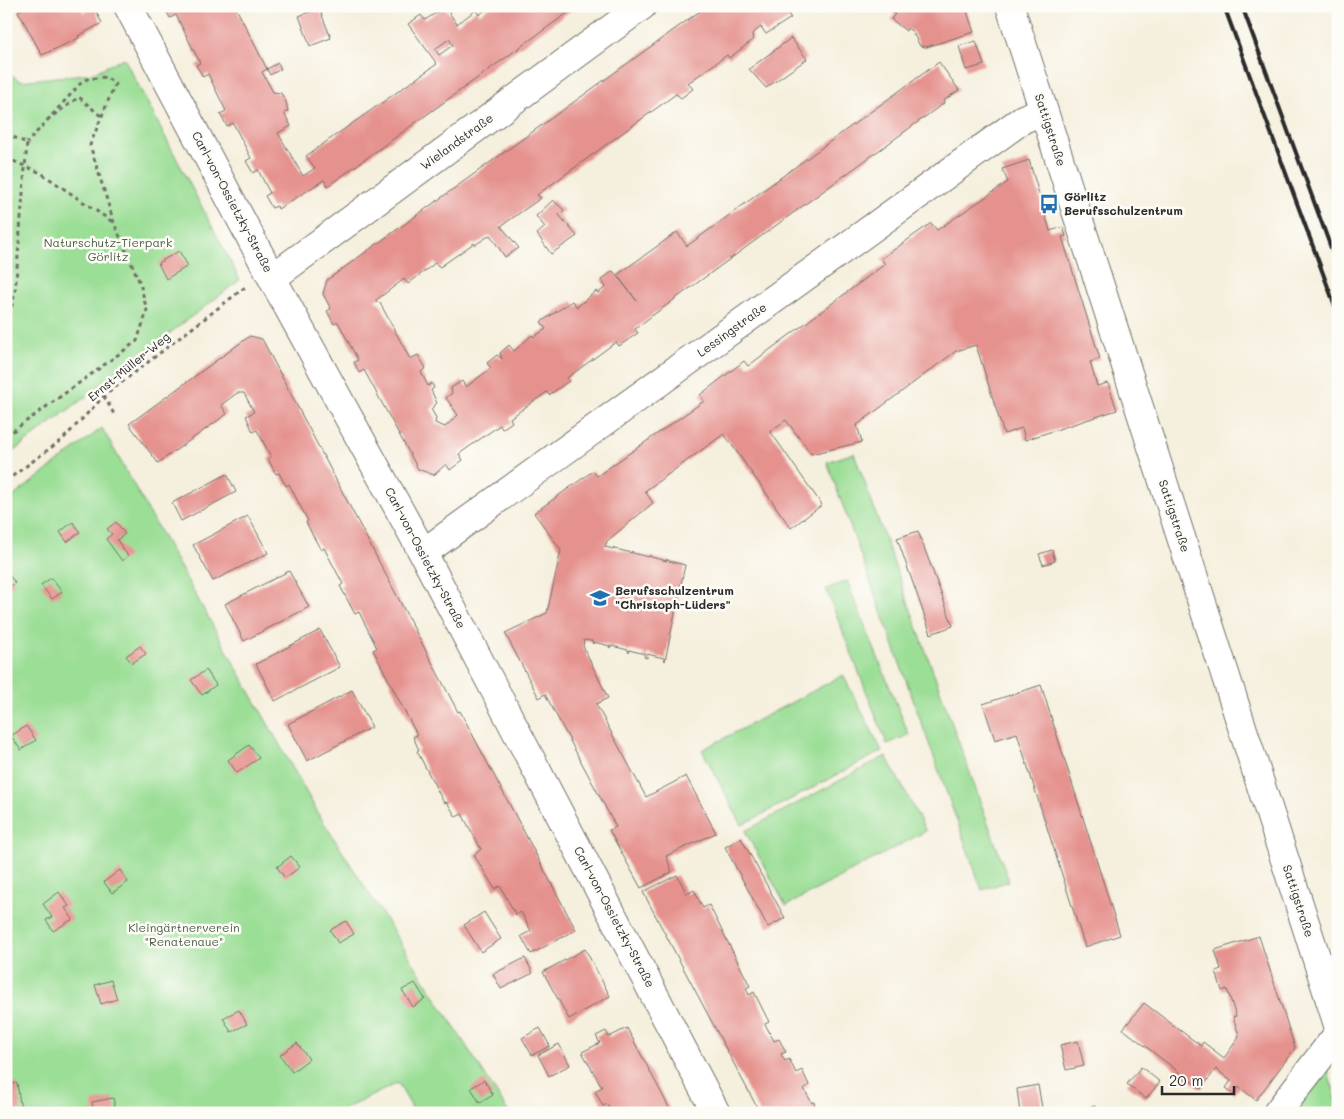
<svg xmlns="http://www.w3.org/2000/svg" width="1344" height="1119" font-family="Mali,sans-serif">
  <rect width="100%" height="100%" fill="#fdfcf7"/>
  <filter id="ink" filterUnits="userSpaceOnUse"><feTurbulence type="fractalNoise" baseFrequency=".02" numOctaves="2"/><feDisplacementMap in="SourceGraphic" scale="10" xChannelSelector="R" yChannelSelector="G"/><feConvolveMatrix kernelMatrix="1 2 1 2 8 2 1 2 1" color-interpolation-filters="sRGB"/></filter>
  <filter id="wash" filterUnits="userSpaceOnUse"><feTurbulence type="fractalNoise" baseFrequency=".0096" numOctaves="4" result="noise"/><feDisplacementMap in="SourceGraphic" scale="20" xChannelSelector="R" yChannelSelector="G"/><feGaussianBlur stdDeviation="1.12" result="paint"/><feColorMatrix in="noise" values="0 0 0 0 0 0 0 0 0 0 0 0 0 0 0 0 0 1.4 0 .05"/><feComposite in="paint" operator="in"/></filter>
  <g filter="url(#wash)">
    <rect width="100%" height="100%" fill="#f5efdd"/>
    <path fill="#9bde96" stroke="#638460" d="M124,58l116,222 -234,177v-386l14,10 73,-8z
      M102,428l217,387 190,298h-94l-17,-30 -62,30h-330v-611z
      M854,453l155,428 -27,9 -155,-428z
      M847,581l62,154 -22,9 -61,-155z
      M843,675l39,76 -140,74 -40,-75z
      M886,756l40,75 -140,75 -41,-75z
      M1327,1069l11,35v9h-46z"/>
    <g id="blocks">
      <path fill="#e5918d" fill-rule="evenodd" d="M26,6h54l4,7 10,-5 8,15 -24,13 1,2 -37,17 -24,-44z
        M164,6h71l32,63 -5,3 11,20 8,1 5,9 2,9 -4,2 7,13 -13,7 25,43 12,-8 -9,-12 131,-92 -29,-40 13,-9 4,5 20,-13 12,17 19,-14 3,5 11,-9h87l-249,180 -4,-6 -46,29 -1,-3 -5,2 -7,-12 5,-3 -12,-23 -5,3 -7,-12 5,-3 -18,-35 -6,3 -7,-12 6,-3 -18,-37 -5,3 -7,-12 4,-2 -24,-48 -6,3zM449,39l4,6 -14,10 -4,-6z
        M707,6h93l-7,5 -3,-4 -5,3 6,8 -25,16 -5,-7 -9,7 1,6 -24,18 -2,-3 -39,28 5,6 -12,9 -5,-4 -139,101 4,3 -40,28 18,22 -14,9 -15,-22 -15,10 -1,-2 -34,24 -5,-4 -27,21 -4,-5 -29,22 5,2 30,56 8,-4 8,13 -5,4 7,14 4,-3 2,5 -3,2 6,13 -6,6 5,9 -1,5 10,4 13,-12 -12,-17 6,-5 -1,-5 11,-7 4,6 25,-19 -4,-5 10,-8 5,4 -2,-6 9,-8 5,6 18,-16 2,2 12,-8 -5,-7 31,-21 5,6 19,-16 2,2 8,-6 -5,-7 12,-9 24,30 -20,-26 60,-43 10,14 252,-184 20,28 -16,11 1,2 -295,215 -14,11 3,4 -19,13 -3,-4 -49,36 2,3 -20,14 -2,-3 -37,26 2,4 -10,7 -2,-4 -41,29 4,6 -13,10 -4,-6 -12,11 -16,-6 -54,-99 -5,3 -5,-11 4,-2 -20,-38 -4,2 -7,-13 4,-2 -8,-15 4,-14z
        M884,6h81l9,26 -48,15 -6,-1 -8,-15 -5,-3 -1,3 -15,-12 4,-5z
        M319,8l12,30 -21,8 -11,-30z
        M791,38l16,21 -41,29 -17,-19z
        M976,41l8,24 -18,5 -7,-24z
        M278,63l3,6 -11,6 -3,-6z
        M1029,160l21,71 13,-4 3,9 -4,1 38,122 -10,3 7,24 11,-3 9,27 -92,30 -3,-12 -18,6 -28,-89 -20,6 -99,74 5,17 -51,12 -25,-34 -16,11 52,74 -31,23 -67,-94 -79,57 8,12 -46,38 -2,6 9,2v-2l1,2 17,4v-2l1,2 16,4 1,-2 1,2 16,4v-2l2,2 16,4 -20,96 -1,-3 -17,-4v4l-3,-1 1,-3 -16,-4v3l-1,-3 -16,-4 -3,2 1,-2 -16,-4 -1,2 -1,-3 -8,-1 -1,6 25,52 -12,6 50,93 40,-21 30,57 -50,23 6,16 -31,16 -32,-58 7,-3 -71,-133 -6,4 -34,-65 42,-20 14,-63 -27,-37 59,-42 4,5 107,-75 -4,-6 44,-34 4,5 137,-102 -4,-5 50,-36 6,7 71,-48 -6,-13z
        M553,200l11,10 -5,5 18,21 -26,18 -14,-20 8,-7 -9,-11z
        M179,251l9,15 -22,13 -8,-16z
        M250,336l12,3 196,373 2,-1 116,219 -45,24 -10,-18 10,-5 -10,-19 -5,3 -16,-29 -5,3 -21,-34 7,-6 -19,-35 -6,3 -9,-15 -3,1 -27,-52 2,-1 -6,-13 4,-2 -44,-85 4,-2 -18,-36 -4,2 -15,-28 3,-2 -19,-36 -3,2 -8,-14 -7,-14 2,-1 -19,-37 -3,2 -7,-13 -3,1 -8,-15 3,-2 -14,-27 -4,2 -7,-16 8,-4 -10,-19h-7l-16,12 6,9 -69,49 -29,-39z
        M227,474l9,18 -55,29 -9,-18z
        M248,516l20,37 -55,28 -20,-36z
        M73,522l7,10 -13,10 -7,-10z
        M116,522l9,12 -8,6 11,16 -6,5 -16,-22 6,-5 -5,-5z
        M918,531l35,95 -22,8 -34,-96z
        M1052,550l3,11 -12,4 -4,-11z
        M6,571l9,12 -9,7z
        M289,571l20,36 -65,34 -19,-37z
        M51,578l11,14 -10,7 -11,-14z
        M320,630l20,37 -65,34 -19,-37z
        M140,646l6,8 -14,9 -6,-7z
        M206,670l10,15 -14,10 -11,-15z
        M1041,685l79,250 -35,12 -68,-214 -22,7 -12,-36z
        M352,690l20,37 -65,34 -19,-37z
        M26,726l10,14 -15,10 -10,-14z
        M249,745l10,13 -22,15 -9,-13z
        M741,838l44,80 -17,9 -43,-80z
        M291,856l9,11 -15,11 -8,-11z
        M120,870l8,12 -16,11 -8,-11z
        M677,875l10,19 7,-4 9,18 6,-3 41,81 -4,2 3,7 5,-3 15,30 -4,2 9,17 5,-2 7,13 -5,2 4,7 4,-2 7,14 6,-3 7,15 -5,4 8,14 2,-1 1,8 3,-1 2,4h-60l-117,-221z
        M59,892l10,14 -4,2 8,11 -20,12 -7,-11 6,-3 -9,-13z
        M484,912l17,27 -20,13 -17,-27z
        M346,921l8,13 -16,9 -8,-13z
        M1259,936l36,112 -39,52 -17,-13 -5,7 -8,-6 5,-7 -15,-12 -15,20 -78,-60 21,-26 57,43 2,-4 21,16 13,-18 2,-5 -6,-18 3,-1 -9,-27 -5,2 -6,-20 5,-2 -6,-19z
        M585,949l25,47 -41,23 -26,-47z
        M525,958l8,15 -32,16 -8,-15z
        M111,980l6,19 -16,5 -6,-19z
        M415,983l10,16 -12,8 -11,-17z
        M239,1010l8,14 -16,8 -8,-14z
        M540,1028l10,18 -18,9 -10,-17z
        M627,1028l45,85h-61l-4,-9 -4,2 -8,-15 7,-4 -20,-35 18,-9 -4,-7 10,-5 3,6z
        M1078,1041l6,25 -18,4 -6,-25z
        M297,1043l12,16 -17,13 -12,-17z
        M559,1044l11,21 -21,11 -11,-21z
        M1141,1067l19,15 -14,17 -19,-15z
        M484,1080l9,15 -13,8 -9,-15z
        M17,1083l4,27 -15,2v-27z
        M1038,1085l5,28h-23l-3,-24z
        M113,1098l3,15h-22l-2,-11z
        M1095,1106l1,7h-24v-3z
        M1165,1106l9,7h-14z"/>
    </g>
  </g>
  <g filter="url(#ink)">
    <use href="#blocks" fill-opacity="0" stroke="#727069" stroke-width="1"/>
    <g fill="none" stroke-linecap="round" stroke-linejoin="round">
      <defs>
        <path id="street" d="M128,6l144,272 151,275 293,560
          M1010,6l328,1019
          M272,278l370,-272
          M423,553l600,-434 20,-8
          M1277,1113l61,-79"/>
      </defs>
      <use href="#street" stroke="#727069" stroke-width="30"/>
      <path stroke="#727069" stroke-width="3" stroke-dasharray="4 4" stroke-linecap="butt" d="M47,120l32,-23 23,20
        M6,134l21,9 -12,150 -9,36
        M104,396l11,20
        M6,436l131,-95 10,-30 -7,-28 -26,-60 -24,-78 25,-61 -9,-7 -19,2 -7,5 -53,59
        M6,481l58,-43 40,-42 144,-111"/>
      <use href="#street" stroke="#fff" stroke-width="28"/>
      <path stroke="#2b2b2b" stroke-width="4" d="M1224,6l114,308
        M1242,6l96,261"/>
      <path stroke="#727069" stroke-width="3" stroke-dasharray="4 4" stroke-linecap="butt" d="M6,158l35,15 73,50"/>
    </g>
  </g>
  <defs>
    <symbol id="bus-bare" viewBox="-9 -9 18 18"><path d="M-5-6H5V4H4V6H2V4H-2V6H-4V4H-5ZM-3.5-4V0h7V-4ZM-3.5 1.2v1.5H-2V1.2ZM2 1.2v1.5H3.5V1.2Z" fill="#1f6fb2" stroke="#fdfcf7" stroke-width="2.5" paint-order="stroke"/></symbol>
    <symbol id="school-bare" viewBox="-9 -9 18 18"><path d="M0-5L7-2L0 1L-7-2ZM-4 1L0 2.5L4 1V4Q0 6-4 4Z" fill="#1f6fb2" stroke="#fdfcf7" stroke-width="2.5" paint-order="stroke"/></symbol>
  </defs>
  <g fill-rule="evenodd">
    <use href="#bus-bare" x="1035" y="190" width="28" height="28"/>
    <use href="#school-bare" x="586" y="584" width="28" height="28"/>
  </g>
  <g text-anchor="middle" stroke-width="5" stroke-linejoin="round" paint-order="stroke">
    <g font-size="12" fill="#2b2b2b" stroke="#fdfcf7">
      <text transform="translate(1050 130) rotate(72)" y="4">Sattigstraße</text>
      <text transform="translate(457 142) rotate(-36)" y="4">Wielandstraße</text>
      <text transform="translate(232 202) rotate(62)" y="4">Carl-von-Ossietzky-Straße</text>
      <text transform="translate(732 330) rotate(-36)" y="4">Lessingstraße</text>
      <text transform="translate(129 367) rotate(-39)" y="4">Ernst-Müller-Weg</text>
      <text transform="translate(1174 516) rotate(72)" y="4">Sattigstraße</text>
      <text transform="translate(425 558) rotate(62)" y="4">Carl-von-Ossietzky-Straße</text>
      <text transform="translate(1298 901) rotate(72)" y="4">Sattigstraße</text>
      <text transform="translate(614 917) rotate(62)" y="4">Carl-von-Ossietzky-Straße</text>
    </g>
    <g font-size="12" font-weight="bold" fill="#2b2b2b" stroke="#fdfcf7" text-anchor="start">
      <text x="1064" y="201">Görlitz<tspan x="1064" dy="14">Berufsschulzentrum</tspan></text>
      <text x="615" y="595">Berufsschulzentrum<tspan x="615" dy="14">"Christoph-Lüders"</tspan></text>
    </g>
    <g font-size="12" fill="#4d614b" stroke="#fdfcf7">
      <text x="108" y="247">Naturschutz-Tierpark<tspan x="108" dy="14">Görlitz</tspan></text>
      <text x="184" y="932">Kleingärtnerverein<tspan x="184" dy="14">"Renatenaue"</tspan></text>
    </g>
  </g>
  <rect width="1344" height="1119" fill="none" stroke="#fdfcf7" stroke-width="25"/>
  <path d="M1162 1086v8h72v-8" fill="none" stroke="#2b2b2b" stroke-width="2.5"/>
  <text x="1169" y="1086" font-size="15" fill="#2b2b2b" stroke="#fdfcf7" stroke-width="4" paint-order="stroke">20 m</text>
</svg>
